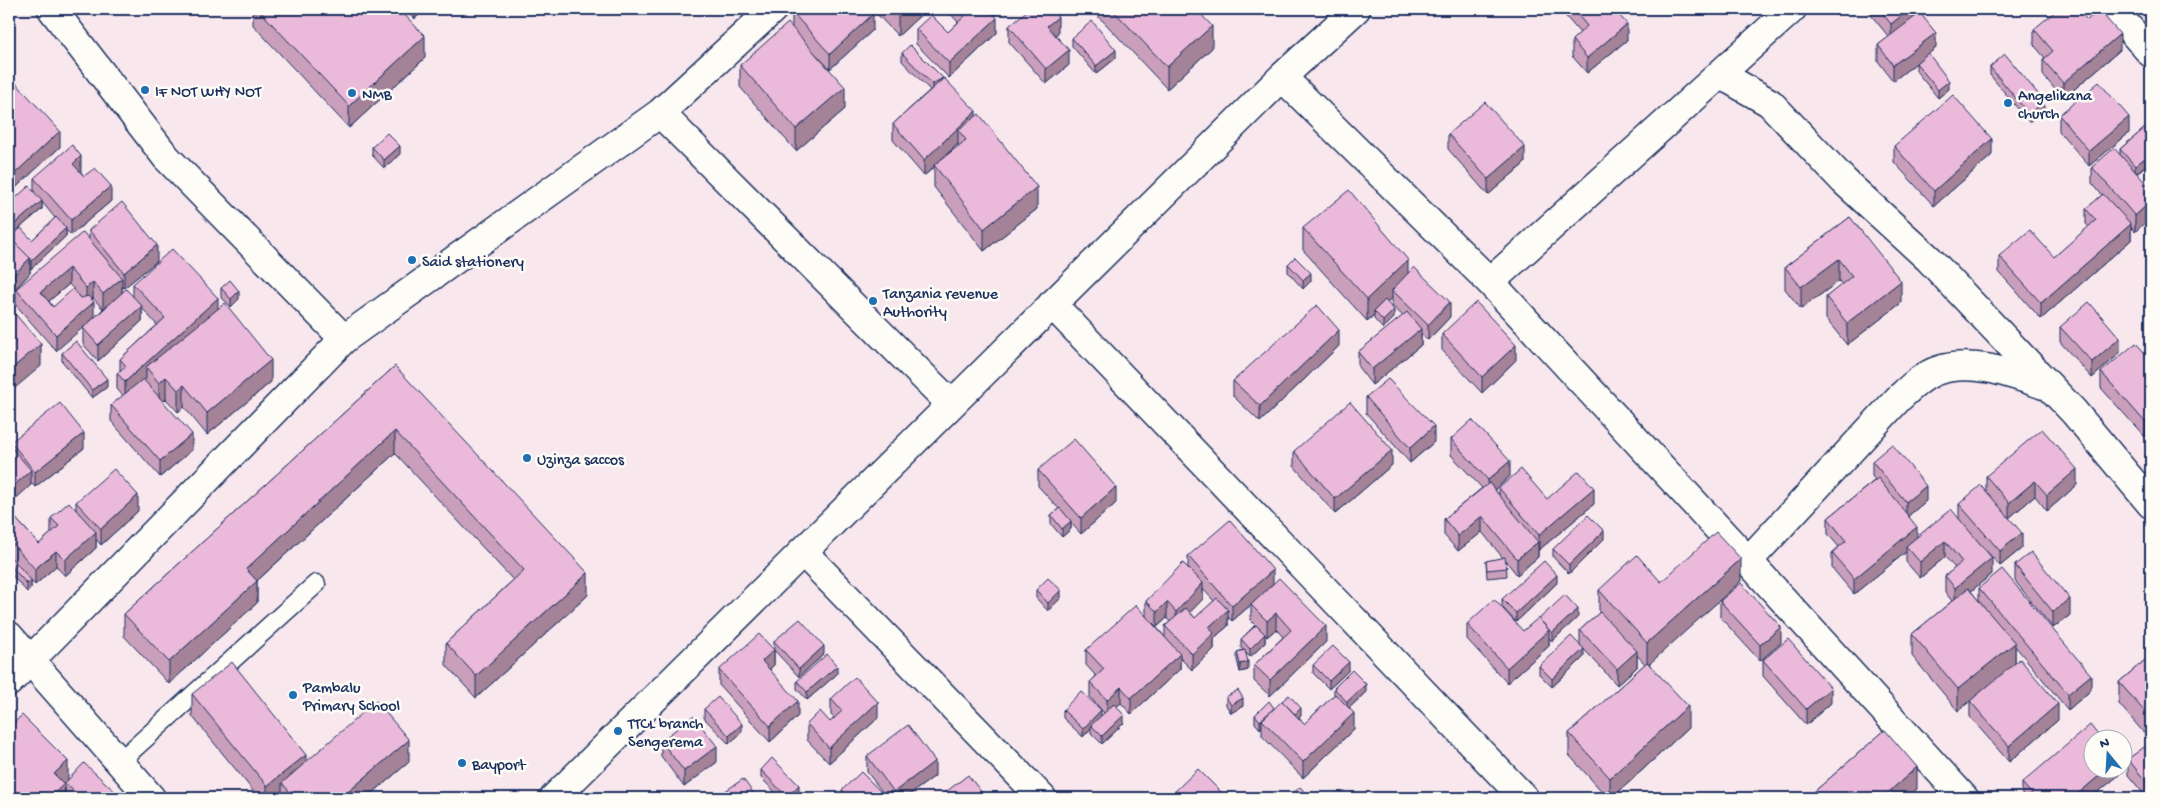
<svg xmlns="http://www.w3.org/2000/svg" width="2160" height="807" font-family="'Gochi Hand',sans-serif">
  <rect width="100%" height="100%" fill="#f8e8ee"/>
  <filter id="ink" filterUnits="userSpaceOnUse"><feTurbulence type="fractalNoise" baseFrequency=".02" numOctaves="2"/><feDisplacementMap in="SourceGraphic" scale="10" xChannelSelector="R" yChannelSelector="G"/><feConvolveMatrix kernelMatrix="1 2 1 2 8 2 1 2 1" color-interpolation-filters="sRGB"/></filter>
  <g filter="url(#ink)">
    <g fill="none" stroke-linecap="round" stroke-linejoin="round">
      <defs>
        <path id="lane" d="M119,762l197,-178"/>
        <path id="street" d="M52,9l114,148 178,182
          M2112,9l39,44
          M1720,74l50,29 74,78 85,78 145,153 77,92
          M1282,77l208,205 258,279 216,237
          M660,113l291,291
          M1490,282l302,-273
          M1052,304l472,494
          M802,551l240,247
          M1748,561l150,-162c12,-11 25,-24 41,-29 34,-11 73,4 105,15
          M9,636l142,162
          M9,682l335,-343 316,-226 113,-104
          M554,798l728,-721 74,-68"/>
      </defs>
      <use href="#lane" stroke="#1b2f5e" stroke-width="21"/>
      <use href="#street" stroke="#1b2f5e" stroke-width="31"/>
      <use href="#lane" stroke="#fdfcf7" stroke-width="18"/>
      <use href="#street" stroke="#fdfcf7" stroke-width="28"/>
    </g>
    <path fill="#ca9fbb" stroke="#1b2f5e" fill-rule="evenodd" d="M253,9h146l26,49 -76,70 -96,-103z
      M405,9h20l-10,10z
      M872,9h55l-29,27z
      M946,9h42l9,24 -48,45 -33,-34v-15l32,3 10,-10z
      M990,9h12l-6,6z
      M1089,9h107l16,39 -45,41 -63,-67z
      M1563,9h51l13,31 -40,33 -15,-17v-16l8,-7 -17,-20z
      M1866,9h49v7l21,32 -8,6 21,35 -11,9 -22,-27v-8l-23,18 -15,-20v-16l11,-8z
      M792,12l81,18 -43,39 -20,-21 35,61 -49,42 -56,-64v-22l52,-38z
      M2087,20l33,30 -57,49 -20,-24v-15l2,-2 -11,-13v-16z
      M1009,26l49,7 -3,2 14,30 -23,19 -37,-42z
      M1072,38l44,20 -20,16 -24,-28z
      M902,53l74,63 61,93 -53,42 -50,-64v-20l-10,9 -31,-36v-16l37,-34 -28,-29zM958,144v3l-14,11z
      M1990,67l54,42 -15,13 -39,-47z
      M9,88l51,59 -50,46h-1z
      M2059,115l70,18 -40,33 -30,-35z
      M2151,123v38l-14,12 -2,59 -4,-5v13l-90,79 -42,-47v-16l55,1 35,-30 -3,-3v-15l16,-14 -10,-12v-16l28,-12v-6z
      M1448,134l77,29 -37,32 -40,-46z
      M1894,146l98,9 -58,51 -40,-44z
      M372,147l28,7 -16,14 -12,-13z
      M81,172l3,4 27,25 -40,34 -5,-5v6l-36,33v4l-21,23v-92l25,-11v-15zM42,202l13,16 -23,22 -22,-2 -1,-1 33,-28z
      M1850,217l51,86 -54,42 -21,-26v-22l16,-12 -3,-4 -38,28 -16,-20v-22z
      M1303,228l105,45 42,44 -22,23 -7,-6v11l-49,40 -14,-18v-15l45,-36 -11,-10v-8l-5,4 7,16 -11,11 -9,-10v-4l-7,6 -64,-71z
      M89,230l68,31 -33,27 -2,-1v5l11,5v-13l85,24 53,74 -64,53 -23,-28 -6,5 -12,-13 -3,3 29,48 -32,27 -49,-56v-16l12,-9 -6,-7v-16l3,-1v-13l37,-34 -15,-17v13l-44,40 -15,-17v-16l20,-19 -10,-11 -37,53 -40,-46v-16l73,-51zM69,284l8,9 -24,14 -4,-6z
      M1288,264l23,17 -8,8 -15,-17z
      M221,288l18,11 -8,8 -10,-10z
      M2060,327l60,26 -28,25 -32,-36z
      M1442,334l74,26 -34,33 -40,-43z
      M1339,346l-79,76 -27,-26v-15z
      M62,353l45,34 -15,11 -30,-37z
      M2151,360l-6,77 -44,-49v-16z
      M395,366l193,229 -112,103 -30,-33v-22l67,-63 -118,-127 -138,128v22l-88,81 -45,-48v-22z
      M1366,397l68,45 -24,21 -44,-50z
      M1451,439l59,37 -15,14 4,5v-7l48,11 47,5 -55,46 -1,-1v8l-21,18 -11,-14 1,15 -20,2 -1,-17 17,-3 -21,-26 -24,19 -14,-16v-16l38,-31 -31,-33z
      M11,442l73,6 -49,39 -4,-4v2l-20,-38z
      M1294,451l98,14 -57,49 -41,-48z
      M1872,461l54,40 -18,15 9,21 42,-18v-15l27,-12v-16l91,9 -30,26 -12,-15 -26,22 13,30 -22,18 -36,-40 28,48 -21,17 8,10v-13l112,102 -23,20 -53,-64v18l43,56 -49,42 -39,-45v-16l-12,10 -46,-55v-22l40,-33 -7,-9v-16l10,-8 -10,-11 -25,21 -14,-16v-10l-52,42 -22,-26v-15l7,-6 -11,-13v-16l47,-38 -3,-4z
      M1038,470l78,33 -35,31 -10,-11v6l-9,8 -11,-13v-9l8,-6 -21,-23z
      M76,502l62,9 -37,34 -5,-6v9l-31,28 -9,-10 -21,19 -4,-4v7l-4,4 -18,-20v-61l30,33 12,-11v-15l25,-7z
      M1604,539l-35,35 -16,-17v-8z
      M1188,556l85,28 53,58 -56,54 -16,-15v-16l29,-28 -7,-8 -9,8 -2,-2v8l-15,14 -5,-5 3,18 -8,2 -3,-12v-8l6,-2 -2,-3v-8l14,-14 -4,-4v-16l7,-6 -26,22 -4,-4v9l-14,12v11l-22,21 -12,-12v11l-49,45 -10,-11 -5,4 8,16 -22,21 -11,-11v-5l-8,9 -20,-19v-8l38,6 3,-3 -14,-16v-15l6,-6 -10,-11v-15l60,-34v-15l42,-32zM1203,589l11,12 -19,17 -5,-6 13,-13zM1167,618l3,4 -5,4v11l-12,-14 4,4z
      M2015,565l55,50 -17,13 -38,-47z
      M1741,581l-92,82 39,65 -76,70h-4l-39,-43v-22l76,-69 -8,-9v12l-20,18 -37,-40v-15l19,-17v-23l62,-8z
      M1557,583l-41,39 -14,-15v-8z
      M1036,590l25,8 -13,13 -12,-13z
      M1720,601l61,42 -21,18 -40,-44z
      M1578,617l-26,24 -3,-3v8l-42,37 -40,-44v-15l56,7 16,-12z
      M774,641l50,13 -25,23 -25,-27v15l-4,4 28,47 -28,26 -51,-57v-15l55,-21z
      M2151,655v86l-32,-37v-22z
      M1584,657l-32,30 -13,-13v-8z
      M1763,660l68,43 -25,22 -43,-49z
      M1313,665l36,5 -20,19 -16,-16z
      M837,674l-30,26 -10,-11v-8z
      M1334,688l32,4 -17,16 5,21 -51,49 -41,-42v-9l-2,2 -5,-6v-8l19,-6 27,7 -2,2 5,6 30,-29z
      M192,694l114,68h103l-42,36h-85v-1l-2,1h-21l-67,-82z
      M1226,697l17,9 -12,7 -5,-8z
      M831,699l47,19 -49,45 -22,-23v-16l23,-2 4,-4 -3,-3z
      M704,709l38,23 -13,12 -25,-26z
      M1885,730l32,59 -10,9h-100z
      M661,741l56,21 -33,25 -23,-31z
      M2151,743v55h-4l-19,-23v-16z
      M867,756l68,20 -30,22h-18l-20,-26z
      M761,770l38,23 -5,5h-13l-20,-20z
      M2119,770v5l-28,23h-69v-15z
      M68,780l54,18h-57v-12l-1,12h-55z
      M842,790l45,8h-45z"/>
    <path fill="#a48298" stroke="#1b2f5e" d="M417,9h8l-10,10v-8z
      M904,9h23l-29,27v-22z
      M996,9h6l-6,6z
      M1910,9h5v11l-24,20v-16z
      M873,14v16l-43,39v-15z
      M1058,17v16l-11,9v-16z
      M997,18v15l-48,45v-15z
      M1627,24v16l-40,33v-15z
      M1212,26v22l-45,41v-22z
      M1936,33v15l-43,33v-16z
      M2120,34v16l-57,49v-16z
      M425,36v22l-76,70v-22z
      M1069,50v15l-23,19v-15z
      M1116,50v8l-20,16v-8z
      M943,78l-11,14v-8z
      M1949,81v8l-11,9v-8z
      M845,87v22l-49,42v-22z
      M2044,101v8l-15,13v-8z
      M976,111v16l-18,3v14l-24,22v-1v2l-10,9v-16z
      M2129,117v16l-40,33v-15z
      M60,131v16l-50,46v-15z
      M1992,139v16l-58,51v-15z
      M400,146v8l-16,14v-8z
      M1525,147v16l-37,32v-16z
      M2151,153v8l-16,13v-8z
      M81,156v16l-8,7v-15z
      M111,186v15l-40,34v-15z
      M1037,187v22l-53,42v-22z
      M42,201v8l-33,28v-8z
      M2151,201v16l-16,15v-16z
      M2131,224v16l-90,79v-16z
      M66,228v8l-35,33v-8z
      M157,245v16l-33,27v-15z
      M30,258v15l-21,23v-16z
      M1839,259v22l-38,28v-22z
      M1408,260v22l-16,8v8l-17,15 -1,-2v4l-7,6v-22z
      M69,268v16l-28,24v-16z
      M1311,273v8l-8,8v-9z
      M122,278v15l-19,16v-15z
      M1901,281v22l-54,42v-22z
      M93,282v16l-7,6v-16z
      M239,291v8l-8,8v-8z
      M218,298v16l-72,53v12l-21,19v-16z
      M94,302v16l-38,33v-16z
      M1450,302v15l-22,23v-15z
      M142,306v15l-44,40v-16z
      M1394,310v8l-11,11v-8z
      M1421,329v16l-49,40v-16z
      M1339,330v16l-79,76v-16z
      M2120,338v15l-28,25v-16z
      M41,344v22l-32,27v-22z
      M1516,345v15l-34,33v-16z
      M271,360v22l-64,53v-22z
      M166,377v22l-7,6v-22z
      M107,379v8l-15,11v-8z
      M184,385v22l-6,5v-22z
      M2151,416v16l-6,5v-15z
      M1434,426v16l-24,21v-15z
      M395,431v22l-149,138v-22z
      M84,433v15l-49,39v-15z
      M192,434v16l-32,27v-16z
      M1392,450v15l-57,49v-15z
      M1510,461v15l-22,20v-16z
      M2077,469v16l-30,26v-16z
      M31,470v15l-22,20v-15z
      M2035,481v15l-26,22v-15z
      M1926,486v15l-20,17v-16z
      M1116,487v16l-35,31v-16z
      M1594,488v16l-55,46v-15z
      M138,495v16l-37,34v-16z
      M1482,516v16l-24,19v-15z
      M1071,521v8l-9,8v-8z
      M1917,527v15l-11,4v6l-52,42v-15z
      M1604,531v8l-35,35v-9z
      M96,532v16l-31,28v-16z
      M2022,533v15l-22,18v-15z
      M1945,541v16l-25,21v-16z
      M1538,542v15l-21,18v-16z
      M56,551v15l-21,19v-16z
      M1992,558v16l-37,30v-16z
      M1741,559v22l-94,85v-23z
      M1273,570v16l-41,35v-15z
      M588,573v22l-112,103v-22z
      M1557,575v8l-41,39v-9z
      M31,580v8l-4,4v-8z
      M257,581v22l-88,81v-22z
      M1203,583v16l-27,28v-15z
      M1061,590v8l-13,13v-8z
      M2070,599v16l-17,13v-16z
      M1167,602v16l-10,9v-15z
      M1578,609v8l-26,24v-8z
      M1228,610v16l-14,12v11l-22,21v-16l17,-27z
      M1276,613v16l-9,8v-16z
      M1326,626v16l-56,54v-16z
      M1781,627v16l-21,18v-16z
      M1549,630v16l-42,37v-15z
      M1265,634v9l-15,14v-8z
      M2015,643v22l-57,46v-22z
      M824,646v8l-25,23v-8z
      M1584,649v8l-32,30v-8z
      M774,650v15l-12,11v-15z
      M1637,651v16l-20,18v-16z
      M1180,654v15l-49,45v-16z
      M1248,662v8l-8,2v-8z
      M1349,662v8l-20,19v-8z
      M837,666v8l-30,26v-8z
      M2091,675v15l-23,20v-16z
      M1366,684v8l-19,18v-8z
      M1121,687v16l-14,13v-16z
      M1831,688v15l-25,22v-16z
      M1243,698v8l-12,7v-8z
      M798,701v15l-28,26v-16z
      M878,702v16l-49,45v-15z
      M2058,704v16l-49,42v-16z
      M1688,706v22l-76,70h-2v-20z
      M1274,708l-12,12v7l-2,2v-8z
      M1301,708v8l-7,7v-8z
      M1101,710v8l-10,7v3l-8,9v-8z
      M1354,713v16l-51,49v-16z
      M1124,715v8l-22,21v-8z
      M742,724v8l-13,12v-8z
      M409,740v22l-42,36h-26z
      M717,746v16l-33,25v-16z
      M306,755v22l-24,6v14l-2,1h-13v-12z
      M68,761v22h-3l-1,15h-15l5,-24z
      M935,761v15l-30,22h-11v-6z
      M1917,767v22l-10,9h-25z
      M2106,770h13v5l-28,23h-18z
      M799,785v8l-5,5h-7v-1z
      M1852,790v8h-10z"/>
    <path fill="#ebb9d9" stroke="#1b2f5e" d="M258,9h141l26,27 -76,70z
      M796,9h72l5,5 -43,40 -38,-42z
      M893,9h11l-6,5z
      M960,9h28l9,9 -48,45 -33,-34 15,-14 17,17 18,-17z
      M1029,9h22l7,8 -11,9 22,24 -23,19 -37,-43z
      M1112,9h84l16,17 -45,41z
      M1573,9h41l13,15 -40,34 -15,-18 15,-14z
      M1879,9h31l-19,15z
      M2058,9h19l10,11 12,-10 21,24 -57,49 -20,-23 10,-9 -19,-22z
      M1920,13l16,20 -43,32 -15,-20z
      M1092,21l24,29 -20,16 -24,-28z
      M788,23l57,64 -49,42 -56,-64z
      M910,45l33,33 -11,6 -30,-31z
      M1928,53l21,28 -11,9 -22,-27z
      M2005,54l39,47 -15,13 -39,-47z
      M944,78l32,33 -52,49 -31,-36z
      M15,82l45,49 -50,47 -1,-1v-89z
      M2099,82l30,35 -40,34 -30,-36z
      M1953,95l39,44 -58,52 -40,-45z
      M1485,102l40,45 -37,32 -40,-45z
      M979,114l58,73 -53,42 -50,-64 32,-25 -8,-10z
      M2151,123v30l-16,13 -15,-17z
      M387,133l13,13 -16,14 -12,-13z
      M72,145l9,11 -8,8 11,12 11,-8 16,18 -40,34 -37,-42z
      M2114,148l37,41v12l-16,15 -43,-49z
      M29,186l13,15 -33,28v-25z
      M1349,190l59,70 -41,39 -64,-71z
      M2103,194l28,30 -90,79 -42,-47 31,-26 24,27 42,-37 -10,-11z
      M122,202l35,43 -33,28 -35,-43z
      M56,217l10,11 -35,33 -1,-3 -20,-20 11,-10 11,12z
      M1850,217l51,64 -54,42 -21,-26 26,-21 -13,-17 -38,28 -16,-20z
      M83,232l39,46 -19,16 -10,-12 -7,6 -17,-20 -28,24 12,15 20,-18 8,9 7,-2 6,6 -38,33 -40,-46z
      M9,237l21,21 -21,22z
      M172,249l46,49 -93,84 -8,-9 9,-7 -6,-7 45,-41 -32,-34z
      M1295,257l16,16 -8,7 -15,-16z
      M1414,267l36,35 -22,23 -36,-35z
      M230,280l9,11 -8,8 -10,-11z
      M126,289l16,17 -44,39 -15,-17z
      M1385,300l9,10 -11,11 -9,-10z
      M1476,302l40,43 -34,32 -40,-43z
      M2089,302l31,36 -28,24 -32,-35z
      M225,303l46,57 -64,53 -23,-28 -6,5 -12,-13 -7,6 -13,-16z
      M1317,305l22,25 -79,76 -27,-25z
      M9,307l32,37 -32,27z
      M1407,312l14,17 -49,40 -14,-17z
      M76,341l31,38 -15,11 -30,-37z
      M2136,343l15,17v56l-6,6 -44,-50z
      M395,366l193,207 -112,103 -30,-33 78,-73 -129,-139 -149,138 11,12 -88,81 -45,-48z
      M143,379l49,55 -32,27 -49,-56z
      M1388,379l46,47 -24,22 -44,-51z
      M1350,402l42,48 -57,49 -41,-48z
      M60,403l24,30 -49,39 -24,-30z
      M1472,420l38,41 -22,19 -37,-41z
      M2042,429l35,40 -30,26 -12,-14 -26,22 -23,-27z
      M1074,439l42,48 -35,31 -43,-48z
      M1892,444l34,42 -20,16 -34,-41z
      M9,445l22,25 -22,20z
      M114,469l24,26 -37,34 -25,-27z
      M1521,469l26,30 32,-28 15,17 -55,47 -40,-47z
      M1878,478l39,49 -63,52 -22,-26 14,-12 -18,-23z
      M1489,483l49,59 -21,17 -35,-43 -24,20 -14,-17z
      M1981,485l41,48 -22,18 -41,-47z
      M69,502l27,30 -31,28 -9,-9 -21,18 -26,-29v-29l30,33 20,-18 -8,-8z
      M1060,508l11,13 -9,8 -11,-14z
      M1951,509l41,49 -37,30 -10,-12 17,-14 -17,-21 -25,21 -14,-16z
      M1588,515l16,16 -35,34 -16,-16z
      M1230,520l43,50 -41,36 -44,-50z
      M1716,532l25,27 -94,84 -48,-53 38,-35 24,27z
      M2031,552l39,47 -17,13 -38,-47z
      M9,555l22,25 -4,4 -18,-20z
      M1505,557l2,11 -20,2 -1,-9z
      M1544,561l13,14 -41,38 -14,-14z
      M1183,563l20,20 -27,29 -9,-10 -10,10 -11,-11z
      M2002,569l89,106 -23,19 -89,-106z
      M1048,578l13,12 -13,13 -12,-13z
      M1279,578l47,48 -56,54 -16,-15 37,-35 -15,-17 -9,8 -16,-16z
      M1741,583l40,44 -21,18 -40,-44z
      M1968,588l47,55 -57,46 -46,-55z
      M1565,595l13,14 -26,24 -13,-14z
      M1217,598l11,12 -19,17 5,6 -22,21 -27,-28 21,-18 9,10z
      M1494,599l29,32 15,-13 11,12 -42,38 -40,-44z
      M1136,605l44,49 -49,44 -10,-11 -14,13 -17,-18 14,-13 -18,-19z
      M1600,612l37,39 -20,18 -37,-39z
      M800,619l24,27 -25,23 -25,-28z
      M1256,625l9,9 -15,15 -9,-10z
      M759,634l15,16 -12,11 36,40 -28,25 -51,-56z
      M1571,636l13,13 -32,30 -13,-13z
      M1788,639l43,49 -25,21 -43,-49z
      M1333,646l16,16 -20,19 -16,-16z
      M1245,650l3,12 -8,2 -3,-12z
      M827,654l10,12 -30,26 -10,-11z
      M2151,655v17l-1,2 1,1v44l-32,-37z
      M2020,659l38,45 -49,42 -39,-45z
      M232,662l74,93 -39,31 -75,-92z
      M1647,662l41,44 -78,72 -41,-45z
      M1352,670l14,14 -19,18 -13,-14z
      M855,677l23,25 -49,46 -22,-24 13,-13 10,11 12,-11 -11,-12z
      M1238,690l5,8 -12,7 -5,-8z
      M1081,691l20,19 -18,19 -20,-19z
      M1335,694l19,19 -51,49 -41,-42 20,-19 22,23z
      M1289,695l12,13 -6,6 -13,-13z
      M718,697l24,27 -13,12 -25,-27z
      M376,701l33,39 -68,58h-46l-13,-15z
      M1269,701l5,7 -14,13 -5,-6z
      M1114,704l10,11 -22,21 -11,-11z
      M22,715l46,46 -14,13 10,10 -15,14h-40v-70z
      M693,716l24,30 -33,25 -23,-30z
      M908,725l27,36 -41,31 -27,-36z
      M2090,725l12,15h-10v30h14l-33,28h-38l-13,-15z
      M1885,730l32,37 -35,31h-23l-7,-8 -10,8h-35z
      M2151,742v46l-23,-29z
      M772,758l27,27 -12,12 -26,-27z
      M84,763l38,35h-41l-16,-15z
      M1198,769l29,29h-59z
      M861,772l26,26h-37l-8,-8z
      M968,775l18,23h-48z
      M743,779l14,19h-42z
      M1300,787l10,11h-22z
      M1391,792l6,6h-13z"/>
  </g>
  <g fill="#1f6fb2" stroke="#fdfcf7" stroke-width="2">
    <circle cx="145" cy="90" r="5"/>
    <circle cx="352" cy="93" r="5"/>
    <circle cx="2008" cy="103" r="5"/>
    <circle cx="412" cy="260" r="5"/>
    <circle cx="873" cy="301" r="5"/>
    <circle cx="527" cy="458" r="5"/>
    <circle cx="293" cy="695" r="5"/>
    <circle cx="618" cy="731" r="5"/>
    <circle cx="462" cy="763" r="5"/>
  </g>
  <g text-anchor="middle" stroke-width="5" stroke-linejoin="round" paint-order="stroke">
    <g font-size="16" fill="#1b2f5e" stroke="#fdfcf7" text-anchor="start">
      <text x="155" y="96">IF NOT WHY NOT</text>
      <text x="362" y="99">NMB</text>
      <text x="2018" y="100">Angelikana<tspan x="2018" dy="18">church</tspan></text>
      <text x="422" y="266">Said stationery</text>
      <text x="883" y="298">Tanzania revenue<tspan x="883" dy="18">Authority</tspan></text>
      <text x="537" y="464">Uzinza saccos</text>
      <text x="303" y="692">Pambalu<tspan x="303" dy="18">Primary School</tspan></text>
      <text x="628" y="728">TTCL branch<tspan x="628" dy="18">Sengerema</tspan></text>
      <text x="472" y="769">Bayport</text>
    </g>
  </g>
  <rect width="2160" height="807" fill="none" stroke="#fdfcf7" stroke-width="30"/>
  <rect x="15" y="15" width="2130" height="777" fill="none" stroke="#1b2f5e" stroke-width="2" filter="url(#ink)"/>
  <g transform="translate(2108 754) rotate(342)"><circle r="24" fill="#fdfcf7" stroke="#a3aaba"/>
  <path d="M0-4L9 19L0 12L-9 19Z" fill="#1f6fb2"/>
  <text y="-8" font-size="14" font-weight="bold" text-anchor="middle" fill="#1b2f5e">N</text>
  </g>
</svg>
